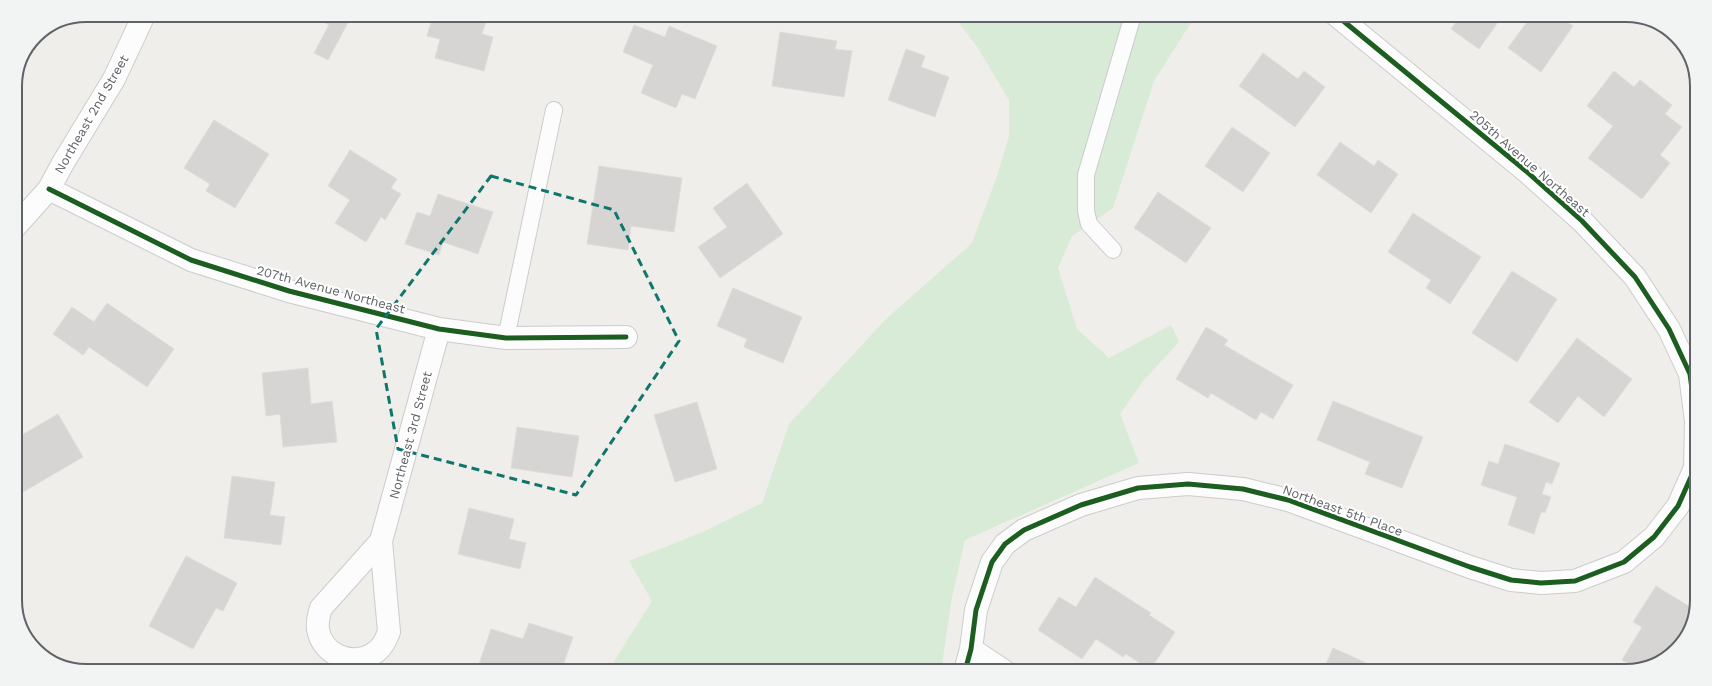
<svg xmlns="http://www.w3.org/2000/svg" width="1712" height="686" font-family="'Work Sans',sans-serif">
  <rect width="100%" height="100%" fill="#efeeea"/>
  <path fill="#d8ebd6" d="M953,15h243l-42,66 -41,127 -41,28 -14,32 19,61 32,29 62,-33 8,17 -36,39 -23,33 19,49 -174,77 -13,57 -11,74h-333l44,-70 -23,-40 74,-29 59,-29 27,-79 96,-104 87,-77 25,-67 12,-40v-36l-31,-52z"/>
  <path fill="#d6d5d3" stroke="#deddd9" d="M292,15h13l-3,5z
    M310,15h42l-24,45 -14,-7 15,-28z
    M433,15h55l-6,19 11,3 -9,34 -49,-13 5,-19 -13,-3z
    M1461,15h42l-24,34 -28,-20z
    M1532,15h25l16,11 -32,46 -33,-24z
    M634,25l31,12 4,-11 48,20 -22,53 -13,-5 -6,14 -35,-15 12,-28 -30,-13z
    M780,32l57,9 -2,8 17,2 -8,46 -72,-11z
    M906,49l19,7 -4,11 28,10 -14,40 -47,-17z
    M1263,53l35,26 6,-8 21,16 -30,40 -56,-41z
    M1614,71l20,16 6,-7 32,25 -7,9 17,13 -22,28 10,8 -28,36 -54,-41 25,-32 -26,-20z
    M214,120l55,34 -34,54 -29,-17 4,-7 -26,-16z
    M1232,127l38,26 -27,39 -38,-26z
    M1340,142l34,24 4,-6 20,14 -27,39 -54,-38z
    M350,150l47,29 -6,9 10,6 -16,26 -4,-3 -15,25 -31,-19 15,-23 -22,-14z
    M599,166l83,12 -8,54 -43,-6 -3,24 -41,-6z
    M747,183l36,51 -63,44 -22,-31 29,-20 -14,-19z
    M1158,192l53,36 -25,35 -52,-35z
    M438,194l55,18 -15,42 -35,-12 -4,13 -34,-11 12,-32 13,4z
    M1413,213l68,44 -31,47 -24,-16 5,-8 -43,-28z
    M1512,271l45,28 -40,63 -45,-29z
    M733,288l69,29 -19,46 -39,-16 3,-8 -30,-13z
    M107,303l67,46 -27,38 -58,-40 -6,8 -30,-21 19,-27 22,15z
    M1206,327l22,13 -4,5 69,40 -20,34 -12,-7 -5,8 -45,-27 -3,5 -32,-19z
    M1577,338l55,41 -28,38 -26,-21 -20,27 -29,-21z
    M308,368l3,36 21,-3 5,41 -54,5 -3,-33 -14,2 -4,-43z
    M1333,401l90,36 -21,51 -37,-14 5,-12 -53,-22z
    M697,402l20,67 -42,13 -21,-67z
    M58,414l25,43 -60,35 -8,-14v-39z
    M517,427l62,9 -7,41 -61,-9z
    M1505,444l55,19 -8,21 -6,-2 -4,12 9,3 -6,16 -4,-1 -7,22 -26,-9 9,-28 -36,-12 8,-24 9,3z
    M232,476l43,6 -5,33 15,2 -4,28 -57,-7z
    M469,508l45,11 -5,20 17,4 -6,26 -62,-15z
    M186,556l51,27 -14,28 -7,-3 -23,41 -44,-23z
    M1095,577l56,36 -2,2 26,17 -25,38 -24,-16 -3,3 -27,-18 -14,20 -44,-29 21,-33 17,10z
    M1656,586l39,24 -3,17 -19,23 -3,-2 -7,12 -27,8 -14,-8 20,-33 -9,-5z
    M529,623l44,14 -12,34h-71l-12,-4 13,-38 32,10z
    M1333,648l51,23h-61z
    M1390,667l10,4h-12z
    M1502,668l10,3h-11z"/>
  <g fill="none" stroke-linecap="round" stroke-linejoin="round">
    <defs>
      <path id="lane" d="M1113,250l-24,-26 -3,-13v-36l47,-160
        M506,338l48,-228"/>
      <path id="street" d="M49,189l142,71 98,31 150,38 67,9 120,-1
        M15,227l34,-38 14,-26 51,-84 30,-64
        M381,541l8,91c-3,7 -5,13 -11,18 -20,19 -56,7 -60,-21 -1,-7 1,-15 3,-21l60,-67 58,-212
        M971,649l33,22
        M965,671l6,-22 5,-39 16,-48 13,-18 19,-14 57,-25 57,-17 50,-4 55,5 45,11 182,67 41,13 30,3 34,-2 49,-19 30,-25 24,-31 17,-38 1,-47 -6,-47 -21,-45 -34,-52 -53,-56 -56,-50 -190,-156"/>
    </defs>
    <use href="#lane" stroke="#cbcccc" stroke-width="18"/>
    <use href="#street" stroke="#cbcccc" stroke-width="24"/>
    <use href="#lane" stroke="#fdfcfc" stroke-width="16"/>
    <use href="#street" stroke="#fdfcfc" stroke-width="22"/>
    <defs>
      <path id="cycleway" d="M49,189l142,71 98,31 150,38 67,9 120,-1
        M965,671l6,-22 5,-39 16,-48 13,-18 19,-14 57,-25 57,-17 50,-4 55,5 45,11 182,67 41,13 30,3 34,-2 49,-19 30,-25 24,-31 17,-38 1,-47 -6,-47 -21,-45 -34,-52 -53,-56 -56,-50 -190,-156"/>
    </defs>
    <use href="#cycleway" stroke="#fff" stroke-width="8"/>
    <use href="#cycleway" stroke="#1b5e20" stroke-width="5"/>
  </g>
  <path fill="none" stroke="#0f766e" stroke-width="3" stroke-dasharray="8 5" stroke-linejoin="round" d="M491,176l123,34 65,131 -103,154 -178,-46 -22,-120z"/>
  <g text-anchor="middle" stroke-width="4" stroke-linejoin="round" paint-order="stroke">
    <g font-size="13" fill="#5f6368" stroke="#fff">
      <text transform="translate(91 114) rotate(-60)" y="5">Northeast 2nd Street</text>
      <text transform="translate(1530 163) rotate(41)" y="5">205th Avenue Northeast</text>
      <text transform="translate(331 289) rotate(15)" y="5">207th Avenue Northeast</text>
      <text transform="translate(410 435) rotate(-75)" y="5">Northeast 3rd Street</text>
      <text transform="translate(1343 510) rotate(20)" y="5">Northeast 5th Place</text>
    </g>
  </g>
  <path d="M0 0H1712V686H0ZM86 22H1626A64 64 0 0 1 1690 86V600A64 64 0 0 1 1626 664H86A64 64 0 0 1 22 600V86A64 64 0 0 1 86 22Z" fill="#f2f3f3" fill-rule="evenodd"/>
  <path fill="none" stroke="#5f6368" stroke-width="2" d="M86 22H1626A64 64 0 0 1 1690 86V600A64 64 0 0 1 1626 664H86A64 64 0 0 1 22 600V86A64 64 0 0 1 86 22Z"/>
</svg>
